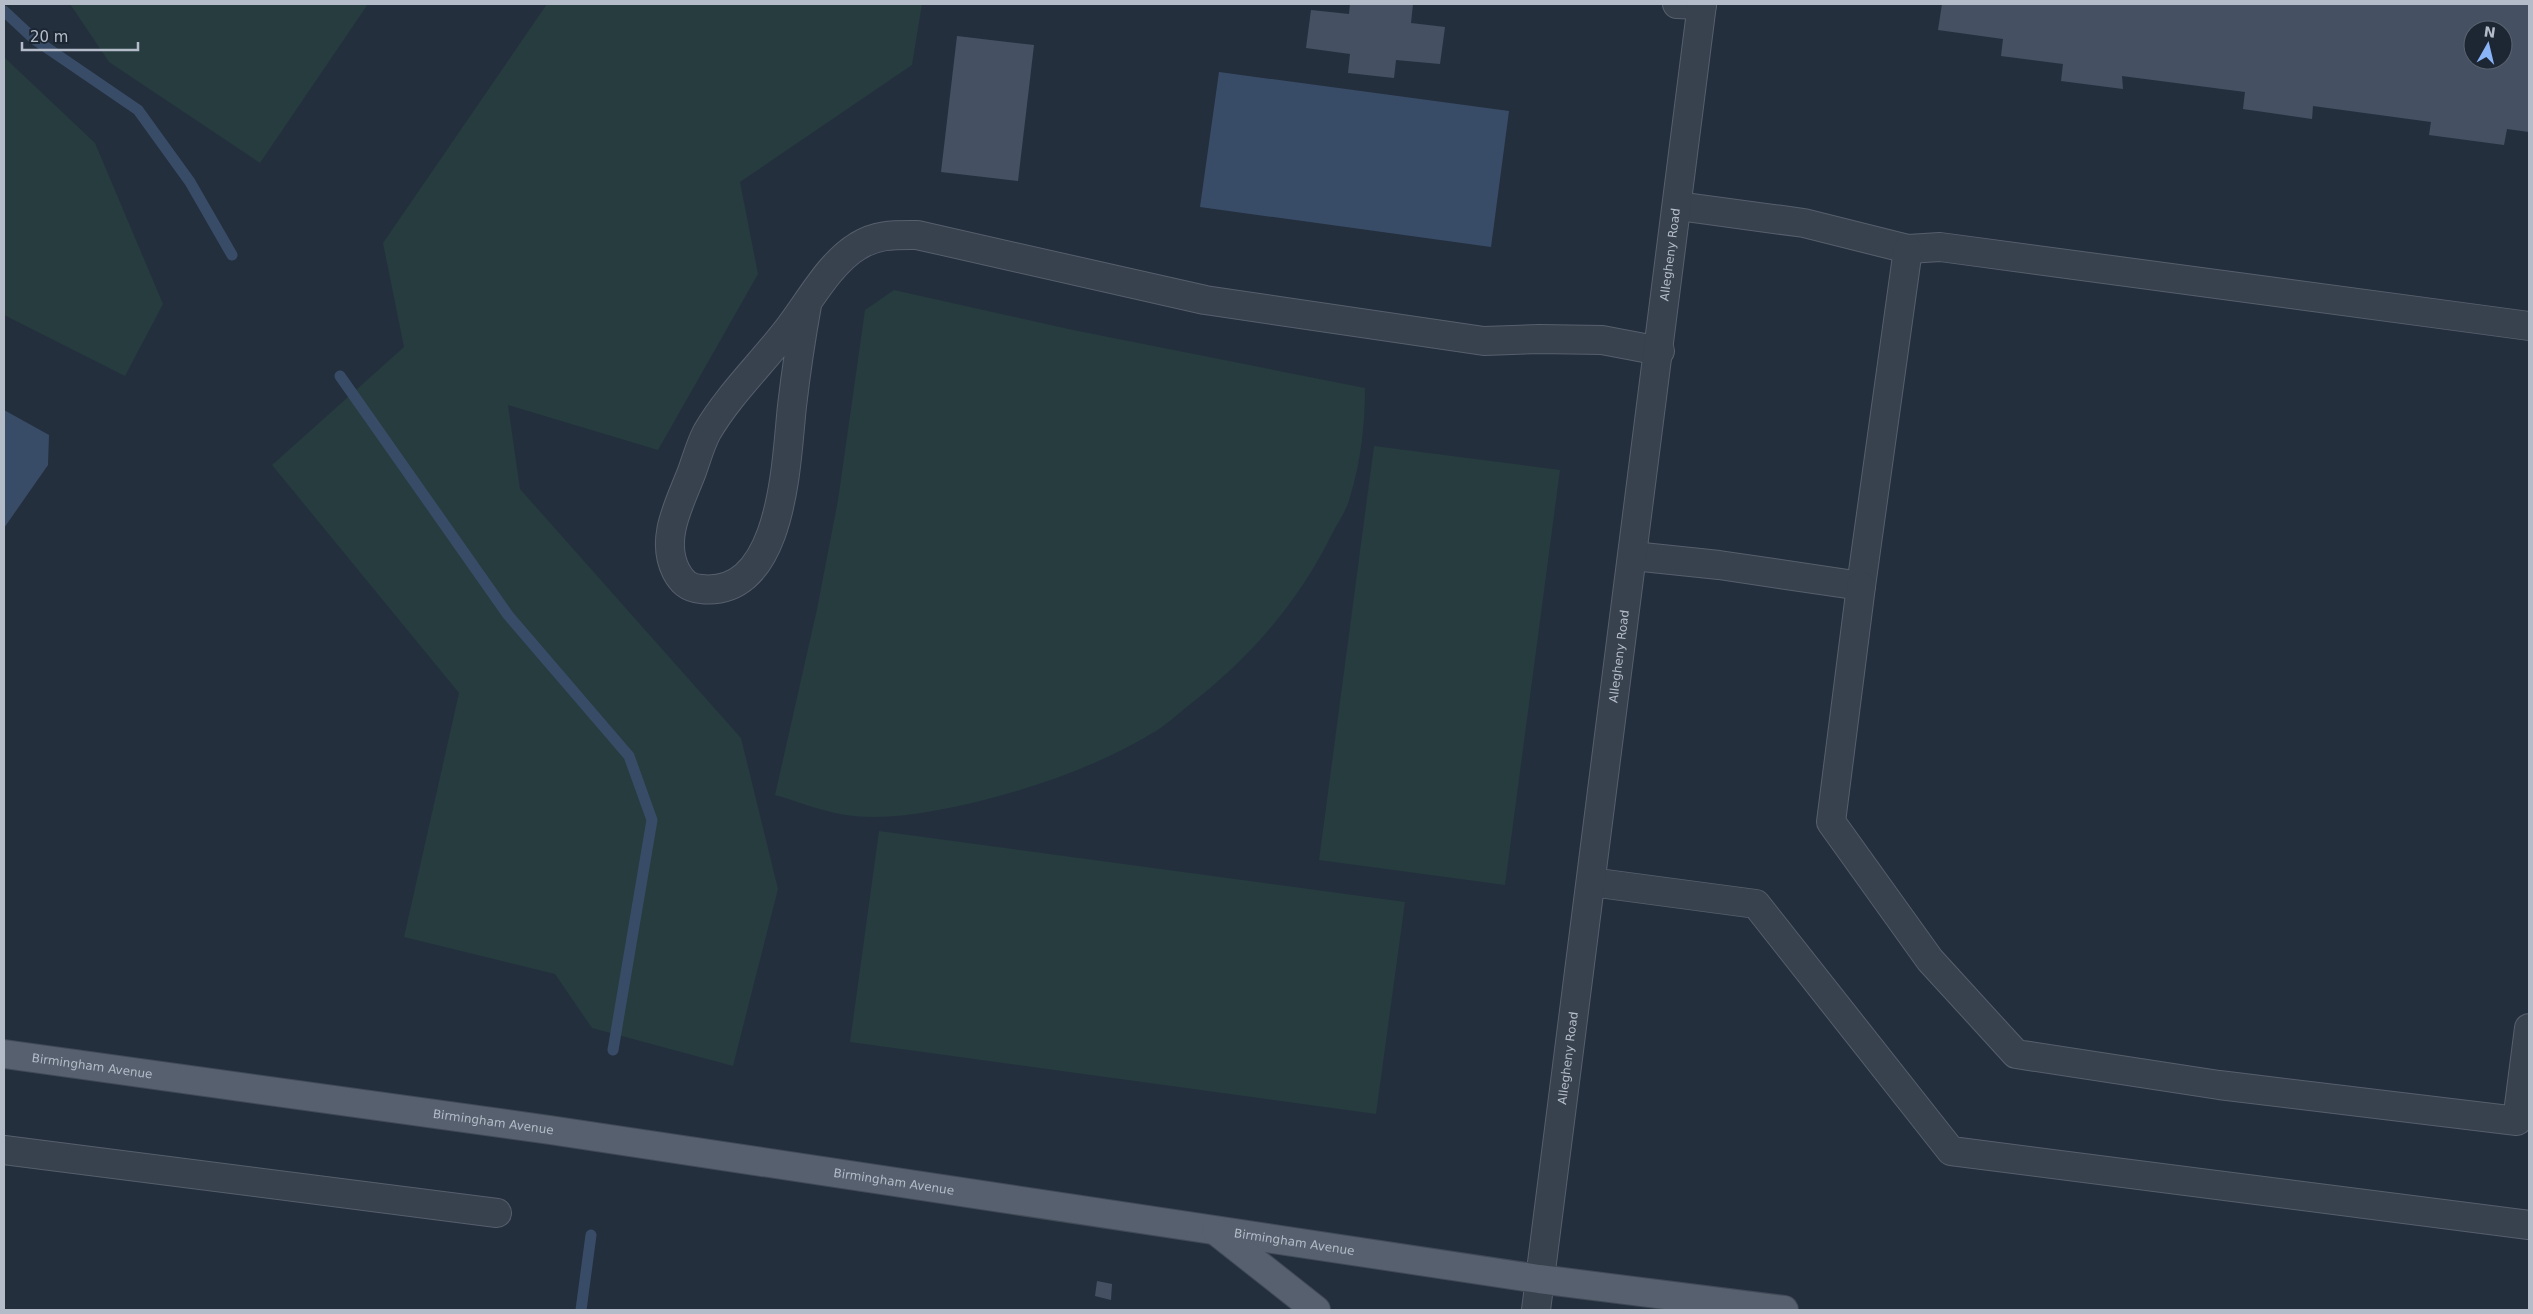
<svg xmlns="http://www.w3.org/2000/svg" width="2533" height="1314" font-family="'DejaVu Sans',sans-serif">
  <rect width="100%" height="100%" fill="#242f3e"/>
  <path fill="#263c3f" d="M70,4h298l-108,159 -151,-101z
    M547,4h375l-10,61 -172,117 18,92 -100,176 -150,-45 12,84 221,249 37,151 -45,177 -141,-38 -37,-54 -151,-37 55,-244 -187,-228 132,-118 -21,-104z
    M4,57l91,86 68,161 -38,72 -121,-61z
    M894,290l179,40 292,58c0,37 -4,73 -15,109 -3,13 -12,25 -18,37 -34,69 -83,125 -144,172 -10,8 -21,18 -32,25 -52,32 -113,54 -172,69 -41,10 -87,20 -130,16 -26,-2 -54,-14 -79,-21l42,-186 21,-109 27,-190z
    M1374,446l186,24 -55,415 -186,-25z
    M879,831l526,71 -29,212 -526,-72z"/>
  <path fill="#394c67" d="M1219,72l290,39 -18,136 -291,-40z
    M4,410l45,25 -1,30 -44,63z"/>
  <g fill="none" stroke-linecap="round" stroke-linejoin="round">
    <path stroke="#394c67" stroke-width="11" d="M4,11l30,28 104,71 52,72 42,73
      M340,376l168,239 121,141 23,64 -39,230
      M581,1310l10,-75"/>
  </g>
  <path fill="#455162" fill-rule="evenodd" d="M1350,4h63l-2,19 34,4 -5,37 -44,-4 -2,18 -46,-5 2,-19 -44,-6 5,-38 38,4z
    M1942,4h587v128l-22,-3 -3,16 -75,-10 2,-13 -118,-16 -1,13 -69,-10 2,-17 -123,-16 1,13 -62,-8 2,-17 -62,-8 2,-17 -65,-9zM2473,30h30v30h-30z
    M957,36l77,9 -16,136 -77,-9z
    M1097,1281l15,3 -1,16 -16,-4z"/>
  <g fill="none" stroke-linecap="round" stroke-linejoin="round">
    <defs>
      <g id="minor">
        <path d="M1677,4l25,1"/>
        <path d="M1678,206l126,17 104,26 32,-2 589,79"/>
        <path d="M807,305c-6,33 -11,67 -15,101 -6,54 -8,192 -91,183 -13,-1 -19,-7 -25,-18 -16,-32 3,-66 15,-97 5,-13 9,-29 16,-42 21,-36 52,-66 78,-99 22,-27 43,-69 73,-87 19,-12 37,-11 59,-11l288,65 279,41 55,-2 63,1 58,11"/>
        <path d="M1633,556l86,9 142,21 47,-337"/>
        <path d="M1861,586l-30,236 99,138 86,94 203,31 298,36 12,-93"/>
        <path d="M1591,882l165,22 195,247 578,74"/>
        <path d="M4,1150l493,63"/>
        <path id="s1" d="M1536,1310l166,-1306"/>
      </g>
      <g id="major">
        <path id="s2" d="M4,1054l546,76 989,149 245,31"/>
        <path d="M1216,1231l100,79"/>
      </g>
    </defs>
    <use href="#minor" stroke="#565f6c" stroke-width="30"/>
    <use href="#major" stroke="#414a57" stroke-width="30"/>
    <use href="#minor" stroke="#38414e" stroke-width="28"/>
    <use href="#major" stroke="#56606e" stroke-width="28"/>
  </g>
  <g text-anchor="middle" stroke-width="4.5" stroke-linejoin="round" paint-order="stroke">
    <g font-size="12" fill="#b4bcc9" stroke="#1d2633">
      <text dy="4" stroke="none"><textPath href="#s1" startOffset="1064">Allegheny Road</textPath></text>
      <text dy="4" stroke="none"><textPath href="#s1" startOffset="659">Allegheny Road</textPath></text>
      <text dy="4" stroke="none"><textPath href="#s1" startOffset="254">Allegheny Road</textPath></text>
      <text dy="4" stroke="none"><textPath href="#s2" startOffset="89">Birmingham Avenue</textPath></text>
      <text dy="4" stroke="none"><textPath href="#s2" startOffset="494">Birmingham Avenue</textPath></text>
      <text dy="4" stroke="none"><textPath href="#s2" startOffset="899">Birmingham Avenue</textPath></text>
      <text dy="4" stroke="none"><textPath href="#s2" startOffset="1304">Birmingham Avenue</textPath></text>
    </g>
  </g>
  <rect width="2533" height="1314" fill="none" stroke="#b4bcc9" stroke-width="10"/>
  <g transform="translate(2488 45) rotate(8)"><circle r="24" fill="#1d2633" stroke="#59626f"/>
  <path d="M0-4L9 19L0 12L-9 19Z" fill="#8ab4f8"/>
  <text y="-8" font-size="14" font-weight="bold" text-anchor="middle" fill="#b4bcc9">N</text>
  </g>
  <path d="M22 42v8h116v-8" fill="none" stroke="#b4bcc9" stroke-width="2.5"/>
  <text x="30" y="42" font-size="15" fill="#b4bcc9" stroke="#1d2633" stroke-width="4" paint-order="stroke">20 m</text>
</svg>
